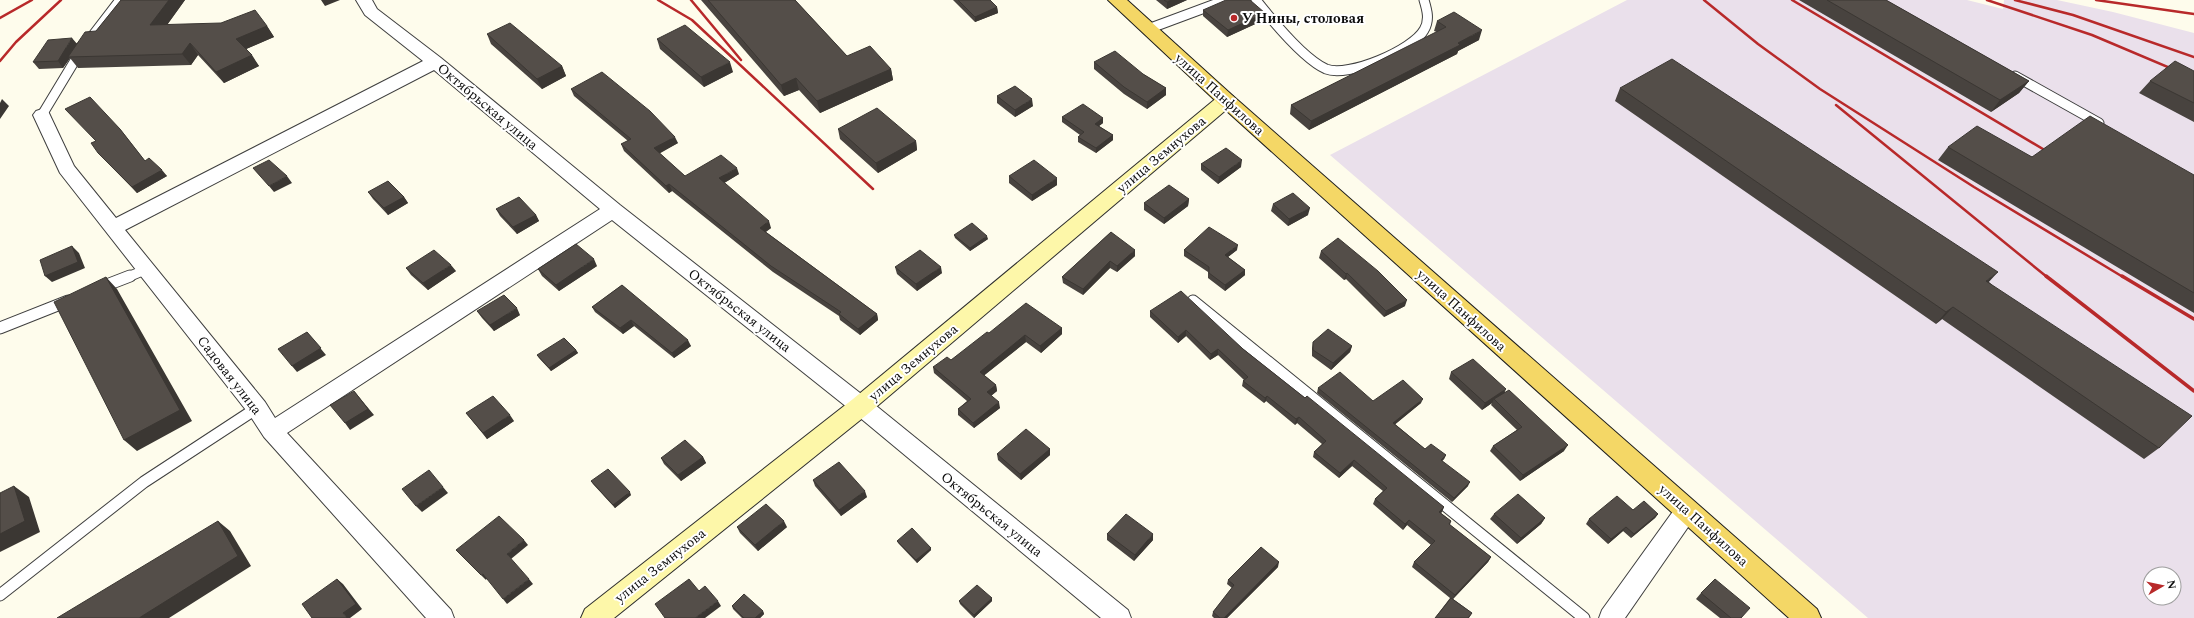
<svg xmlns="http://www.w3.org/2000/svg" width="2194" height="618" font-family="Spectral,serif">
  <rect width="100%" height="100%" fill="#fefcec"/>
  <path fill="#eae0eb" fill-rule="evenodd" d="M1627,0h340l36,9 1,-9h53l56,12 81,21v585h-326l-538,-463zM2150,574h24v24h-24z"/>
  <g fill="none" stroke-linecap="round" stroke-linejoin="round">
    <defs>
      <path id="lane-far1" d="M1256,0c15,19 48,59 70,69 22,9 87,-19 98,-39 6,-10 3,-20 0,-30
        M1148,29l78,-29
        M2015,76l84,47
        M42,115l38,-63 40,-52
        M128,277l19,-8"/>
      <path id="lane" d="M99,288l31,-12
        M1193,301l391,317
        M0,328l68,-27
        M0,595l144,-113 113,-74"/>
      <path id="street" d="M356,0h16l5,9 64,49 179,147 249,195 259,210 3,8h-30l-248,-206 -241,-192 -325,213 164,177 3,8h-28l-162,-181 -15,-23 -189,-241 -27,-58 3,-4 6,-2 6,2 26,55 42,52 307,-157 -58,-46zM434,70l166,139 -325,209 -10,-16 -140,-172z
        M1687,500l8,3 3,7 -3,7 -70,101h-26l3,-8 77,-107z"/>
      <path id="secondary" d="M1226,94l7,2 2,4 -2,4 -364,309 -255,205h-33l4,-9 268,-210 366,-303z"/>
      <path id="primary" d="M1108,0h19l106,96 584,513 4,9h-32l-570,-514z"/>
    </defs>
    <use href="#lane-far1" stroke="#3f3f3f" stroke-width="11"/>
    <use href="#lane" stroke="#3f3f3f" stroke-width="13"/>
    <use href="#street" stroke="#3f3f3f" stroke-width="2"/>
    <use href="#secondary" stroke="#2e2e2e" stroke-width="2"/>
    <use href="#primary" stroke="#1d1d1d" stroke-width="2"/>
    <use href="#lane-far1" stroke="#fff" stroke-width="9"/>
    <use href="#lane" stroke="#fff" stroke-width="11"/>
    <use href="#street" fill="#fff" fill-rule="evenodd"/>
    <use href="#secondary" fill="#fdf7a9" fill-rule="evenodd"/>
    <use href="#primary" fill="#f4d766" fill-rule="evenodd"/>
    <path stroke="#b8292a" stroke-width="2.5" d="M658,0l34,20 181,169
      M691,0l50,60
      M1704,0l54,44 62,45 154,98 149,90
      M1792,0l261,155
      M1987,0l105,35 102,43
      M2015,0l58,15 121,42
      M2096,0l98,14
      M0,18l32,-18
      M0,61l16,-19 45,-42
      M1836,105l211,172"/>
    <path stroke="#b8292a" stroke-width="3.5" d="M2046,276l148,115
      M2122,276l72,43"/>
  </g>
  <path fill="#48433f" d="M121,0h64l-18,25 100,1 7,11 -28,12 13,17 -35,17 -26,-28 -7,10 -113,3 -8,-10 -7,10 -24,1 -6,-7 44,-19 19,-12z
    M701,0h94l52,56 44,13 2,11 -73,33 -21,-23 -15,6z
    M953,0h37l7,7 1,6 -23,9z
    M1156,0h31l-20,9z
    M1799,0h87l143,81 -10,12 -28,19z
    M1203,10l62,3 -1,7 -37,17 -24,-21z
    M1437,21l42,19 -21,11 -1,3 -148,76 -19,-16 1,-9 146,-73 -3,-1z
    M487,34l75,32 4,10 -24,13 -51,-45z
    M657,39l76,33 -29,15 -44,-38z
    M1094,62l49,12 23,14v7l-19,14 -23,-15 -30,-25z
    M2194,71v51l-55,-29 11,-12z
    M1620,88l369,194 170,166 -15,11 -202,-140 -6,5 -321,-223z
    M571,89l107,54 -19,10 26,23 54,-2 -15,9 47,45 -5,4 111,82 1,6 -18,15 -20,-15 -1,-4 -66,-44 -101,-81 -3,2 -45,-42 -3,-7 7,-3 -54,-45z
    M997,96l36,10 -18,11 -18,-14z
    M1062,117l41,1v5l-4,3 14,9v5l-17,13 -18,-11v-5l2,-2 -18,-13z
    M120,129l25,32 22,15 -30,17 -33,-34 -6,-6z
    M838,129l78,12 1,9 -39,23 -38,-34z
    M1948,147l246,28v138l-256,-153z
    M1201,164l40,3 -23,17 -17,-14z
    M1009,176l48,9 -25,16 -23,-18z
    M368,192l36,5 4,6 -20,12 -15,-16z
    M1189,199l-1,7 -24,18 -20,-14v-7z
    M1273,204l35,11 -20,11 -17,-15z
    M496,209l40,6 3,6 -22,13 -17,-18z
    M1111,232l24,24 -18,16 -7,-4 -27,27 -20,-12 -1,-6z
    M954,235l34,4 -18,12 -15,-13z
    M1184,250h53l-9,7 17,13v5l-20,16 -17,-13v-6l-24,-16z
    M1321,251l84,55 -21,11 -38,-38 -2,1 -25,-22z
    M597,266l-38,25 -17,-15 -4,-7z
    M895,267l47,6 -25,18 -20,-17z
    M406,268l50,3 -28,19 -17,-15z
    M622,285l69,61 -17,12 -40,-32 -11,8 -28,-22 -3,-5z
    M477,311l43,4 -26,16 -12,-13z
    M1150,311l93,38 201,158 -3,6 10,8 -1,4 41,32 -3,5 -35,37 19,14 -3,5h-34l15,-20 -38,-31 2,-5 17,-17 -24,-20 -4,5 -30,-26 2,-5 8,-8 -31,-25 -13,12 -26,-21 1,-5 8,-8 -25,-21 -2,2 -29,-24 -2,2 -22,-17 1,-5 1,-1 -26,-25 -8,5 -24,-24 -8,7 -28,-26z
    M1062,328v6l-21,19 -15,-11 -42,33 12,10 1,6 -6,5 9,12 -26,20 -16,-13v-6l9,-8 -33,-28 -1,-6 18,-7 38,-27z
    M1313,342l39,4 -2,6 -19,18 -19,-14v-8z
    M576,350l2,3 -27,18 -12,-13 -2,-3z
    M1451,372l54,20 59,59 -44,30 -30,-30 3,-5 24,-16 -26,-25 1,-2 -10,7 -33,-31z
    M1318,388l55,13 48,2 -26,21 30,25 21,6 -2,4 -2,2 26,25 -16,16 -135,-109z
    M466,413l48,8 -27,18z
    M1050,449v6l-29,25 -23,-20 -1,-6z
    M703,457l3,6 -25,18 -17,-17 -3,-6z
    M813,480l54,17 -26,19 -26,-30z
    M591,481l40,14 -16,13 -22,-24z
    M1633,510l25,4 -3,4 -24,20 -8,-7 -15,13 -22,-20 3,-5z
    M1494,514l51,4 -4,6 -24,20 -27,-25z
    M737,527h50l-29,24 -18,-18z
    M1107,534l46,6 -19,21 -27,-21z
    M897,541l34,7v2l-14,13 -19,-20z
    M1278,567l-51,51h-13l-2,-2 1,-4 19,-24 -5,-4 1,-4z
    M1701,593l40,25h-21l-24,-19z
    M959,601h33l-18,17 -14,-14z
    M732,606l31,5 1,3 -4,4h-18l-9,-9z"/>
  <path fill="#3b3733" d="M169,0h16l-26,36 -9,-11z
    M321,0h19l-15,6z
    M1172,0h15l-20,9v-7z
    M997,7l1,6 -23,9v-5z
    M1265,13l-1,7 -37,17 1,-7z
    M267,26l7,11 -30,13 -8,-11z
    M1482,30l-3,10 -21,11 -1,3 -148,76 2,-9 147,-78z
    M72,38l6,7 -10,12 2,1 -7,10 -5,-7z
    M190,43l8,12 -7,10 -9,-11z
    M252,55l7,11 -35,17 -8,-11z
    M730,62l3,10 -29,15 -3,-10z
    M562,66l4,10 -24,13 -5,-10z
    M891,69l2,11 -73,33 -3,-12z
    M796,78l3,12 -15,6 -3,-11z
    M2029,81l-10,12 -28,19 9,-12z
    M1166,88v7l-19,14v-7z
    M2,99l7,7 -9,13v-16z
    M1032,99l1,7 -18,11v-7z
    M1103,118v5l-8,6v-5z
    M1113,135v5l-17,13v-5z
    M675,137l3,6 -21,12 -3,-7z
    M916,141l1,9 -39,23 -2,-10z
    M1242,160l-1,7 -23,17 1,-7z
    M737,168l2,6 -18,11 -2,-7z
    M162,170l5,6 -30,17 -5,-6z
    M287,176l5,7 -18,9 -5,-6z
    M1057,178v7l-25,16v-6z
    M669,184l3,7 -3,2 -3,-7z
    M404,197l4,6 -20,12 -4,-7z
    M1189,199l-1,7 -24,18v-6z
    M1310,208l-2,7 -20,11 1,-7z
    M536,215l3,6 -22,13 -4,-7z
    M769,221l2,7 -9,6 -2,-6z
    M987,236l1,3 -18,12v-3z
    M1238,245l-1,5 -13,10 1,-5z
    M72,246l7,7 6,15 -33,14 -7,-6z
    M1135,250v6l-18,16v-6z
    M594,259l3,7 -38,25 -3,-6z
    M1110,261v7l-27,27v-6z
    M451,265l5,6 -28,19 -5,-7z
    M941,267l1,6 -25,18 -1,-7z
    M1245,270v5l-20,16v-6z
    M1998,272l-11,12 -1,-3z
    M1347,273l-1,6 -2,1 2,-6z
    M106,277l11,12 75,132 -55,30 -13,-11z
    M1407,300l-2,6 -21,11 2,-6z
    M1953,307l-11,12 -6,5 10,-12z
    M517,308l3,7 -26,16 -4,-6z
    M877,314l1,6 -18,15 -2,-6z
    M631,320l3,6 -11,8 -3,-6z
    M1062,328v6l-21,19 -1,-7z
    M1186,330v6l-8,7v-6z
    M307,332l19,23 -29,17 -5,-6z
    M1025,335l1,7 -45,36 -1,-6z
    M688,340l3,6 -17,12 -2,-5z
    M1352,346l-2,6 -19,18 2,-7z
    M1218,349v6l-8,5 1,-6z
    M576,350l2,3 -27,18 -2,-3z
    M996,385l1,6 -9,7 -1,-6z
    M1506,389l-3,7 -9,3 -2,4 -10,7 3,-7z
    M354,391l20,24 -24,15 -5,-7z
    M1267,396l-1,5 -2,2 1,-5z
    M1423,399l-2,4 -29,24 1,-4z
    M999,402l1,6 -26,20 -1,-5z
    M510,415l4,6 -27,18 -4,-6z
    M1299,417l-2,6 -2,2 1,-6z
    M1568,445l-4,6 -44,30 3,-6z
    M1050,449v6l-29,25 -1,-6z
    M1446,455l-2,4 -5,5 2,-4z
    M703,457l3,6 -25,18 -3,-6z
    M1354,460l-2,6 -13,12 1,-5z
    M1470,482l-2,4 -16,16 2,-4z
    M14,486l15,11 11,35 -40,20v-18z
    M443,487l5,6 -26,19 -6,-6z
    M865,491l2,6 -26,19 -2,-6z
    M630,492l1,3 -16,13 -2,-3z
    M1444,507l-2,5 -5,5 2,-5z
    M1658,514l-3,4 -24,20 3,-4z
    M1545,518l-4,6 -24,20 4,-6z
    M1409,520l-2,5 -4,5 2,-6z
    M218,521l12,10 21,35 -82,52h-30z
    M784,521l3,6 -29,24 -3,-6z
    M1626,527l-3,4 -15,13 3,-5z
    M1153,534v6l-19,21 1,-6z
    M524,540l4,5 -17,14 -4,-5z
    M931,548v2l-14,13 -1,-3z
    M1491,557l-3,5 -36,38 3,-5z
    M1279,562l-1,5 -51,51h-3z
    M483,574l4,4 -1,2 -5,-5z
    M337,579l6,5 19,25 -12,9h-3l-4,-5z
    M529,579l4,5 -26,20 -4,-5z
    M992,598v3l-18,17v-3z
    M718,601l3,5 -16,12h-10z
    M763,611l1,3 -4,4h-5z"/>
  <path fill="#544e49" stroke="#3b3733" d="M121,0h48l-19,25 71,-2 34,-13 12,16 -31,13 16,16 -36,17 -26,-29 -8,11 -114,3 17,-25 11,-1z
    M708,0h87l52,56 23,-10 21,23 -74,32 -21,-23 -15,7z
    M958,0h32l7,7 -22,10z
    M1164,0h8l-5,2z
    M1226,0h24l15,13 -37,17 -25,-20z
    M1827,0h59l143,81 -29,19z
    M1454,12l28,18 -24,13 2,2 -149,76 -20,-16 155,-78 -9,-6z
    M510,23l52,43 -25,13 -50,-45z
    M685,25l45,37 -29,15 -44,-38z
    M72,38l-14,23 -25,1 15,-22z
    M1115,51l28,23 23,14 -19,14 -23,-15 -30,-25z
    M1672,59l326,213 -12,9 206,135 -33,32 -206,-141 -7,5 -326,-224z
    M2175,61l19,10v32l-44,-22z
    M602,72l48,39 25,26 -21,11 31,28 36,-21 16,13 -18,10 50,43 -9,7 117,86 -19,15 -19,-15 2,-2 -70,-46 -102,-82 -3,2 -45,-42 10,-5 -60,-50z
    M1015,86l17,13 -17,11 -18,-14z
    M90,97l30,32 25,32 4,-3 13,12 -30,17 -34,-34 -7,-10 5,-2 -31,-32z
    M1083,104l20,14 -8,6 18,11 -17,13 -18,-11 6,-5 -22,-15z
    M877,108l39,33 -40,22 -38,-34z
    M2090,116l104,59v118l-246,-146 29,-21 55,31z
    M1226,148l16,12 -23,17 -18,-13z
    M269,160l18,16 -18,10 -16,-18z
    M1034,160l23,18 -25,17 -23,-19z
    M388,181l16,16 -20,11 -16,-16z
    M1169,185l20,14 -25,19 -20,-15z
    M1293,193l17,15 -21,11 -16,-15z
    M519,197l17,18 -23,12 -17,-18z
    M972,223l15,13 -17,12 -16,-13z
    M1209,227l29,18 -13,10 20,15 -20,15 -16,-12v-6l-25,-17z
    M1111,232l24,18 -18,16 -7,-5 -27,28 -21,-12z
    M1338,238l40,33 29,29 -21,11 -39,-38 -1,1 -25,-23z
    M576,244l18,15 -38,26 -18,-16z
    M72,246l6,16 -33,14 -5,-16z
    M434,250l17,15 -28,18 -17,-15z
    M920,250l21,17 -25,17 -21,-17z
    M106,277l74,133 -56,30 -70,-138z
    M622,285l66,55 -16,13 -41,-33 -11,8 -28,-21z
    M1181,291l62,58 62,49 2,-2 137,111 -5,5 12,9 -2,3 42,33 -36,38 -41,-33 21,-21 -26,-21 -4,4 -30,-25 12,-11 -33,-28 -14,13 -26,-21 12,-11 -27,-24 -3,2 -29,-23 -2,2 -22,-17 5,-4 -30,-28 -7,5 -25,-24 -8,7 -28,-26z
    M504,295l13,13 -27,17 -13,-14z
    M1026,303l36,25 -22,18 -15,-11 -45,37 16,13 -9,7 12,10 -26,21 -15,-14 13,-10 -38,-32 14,-10 4,3 36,-28 2,1z
    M1328,329l24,17 -19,17 -20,-13v-8z
    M307,332l14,16 -29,18 -14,-17z
    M564,338l12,12 -27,18 -12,-13z
    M1473,359l33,30 -21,14 -34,-31z
    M1340,372l33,29 30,-21 20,19 -30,24 32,26 6,-5 15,11 -5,5 29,22 -16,16 -136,-110z
    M1509,390l59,55 -45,30 -30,-29 29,-19 -28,-28z
    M354,391l14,18 -23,14 -15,-18z
    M493,396l17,19 -27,18 -17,-20z
    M1026,429l24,20 -30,25 -23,-20z
    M685,440l18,17 -25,18 -17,-17z
    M839,462l26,29 -26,19 -26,-30z
    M608,469l22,23 -17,13 -22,-24z
    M429,470l14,17 -27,19 -14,-17z
    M14,486l11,35 -25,13v-41z
    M1518,494l27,24 -24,20 -27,-24z
    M1617,496l16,14 11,-9 14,13 -24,20 -8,-7 -15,12 -22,-20z
    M766,504l18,17 -29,24 -18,-18z
    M1126,514l27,20 -18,21 -28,-21z
    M499,516l25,24 -17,14 22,25 -26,20 -20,-25 -2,1 -25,-25z
    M218,521l20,35 -99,62h-82z
    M912,528l19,20 -15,12 -19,-19z
    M1261,547l18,15 -55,56h-4l-7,-6 21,-27 -6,-5z
    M337,579l19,25 -13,9 4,5h-35l-10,-14z
    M689,579l10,12 6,-5 13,15 -23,17h-30l-10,-14z
    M1715,579l35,29 -9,10h-10l-30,-25z
    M977,585l15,13 -18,17 -15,-14z
    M744,594l19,17 -8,7h-11l-12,-12z
    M1451,598l21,15 -4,5h-33z"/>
  <circle fill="#b8292a" stroke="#fff" stroke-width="1.5" cx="1234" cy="18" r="4"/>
  <g text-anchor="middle" stroke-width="4" stroke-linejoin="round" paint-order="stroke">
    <g font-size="14" font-weight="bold" fill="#0c0c0c" stroke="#fff" text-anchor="start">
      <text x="1242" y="23">У Нины, столовая</text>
    </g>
    <g font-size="14" fill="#0c0c0c" stroke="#fff">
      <text transform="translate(1220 94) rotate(42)" y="5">улица Панфилова</text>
      <text transform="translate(488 106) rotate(40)" y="5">Октябрьская улица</text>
      <text transform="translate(1161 154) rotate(-40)" y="5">улица Земнухова</text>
      <text transform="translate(740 310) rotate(38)" y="5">Октябрьская улица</text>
      <text transform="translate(1462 310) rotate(42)" y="5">улица Панфилова</text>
      <text transform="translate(913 362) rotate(-40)" y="5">улица Земнухова</text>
      <text transform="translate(230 375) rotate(52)" y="5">Садовая улица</text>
      <text transform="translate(992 514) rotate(39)" y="5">Октябрьская улица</text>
      <text transform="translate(1704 525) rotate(42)" y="5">улица Панфилова</text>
      <text transform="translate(660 565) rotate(-38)" y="5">улица Земнухова</text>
    </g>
  </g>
  <g transform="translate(2162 586) rotate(81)"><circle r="19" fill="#ffffff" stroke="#9e9e9e"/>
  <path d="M0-3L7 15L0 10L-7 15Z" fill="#b8292a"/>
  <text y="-6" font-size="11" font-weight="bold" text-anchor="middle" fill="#0c0c0c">N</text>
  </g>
</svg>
